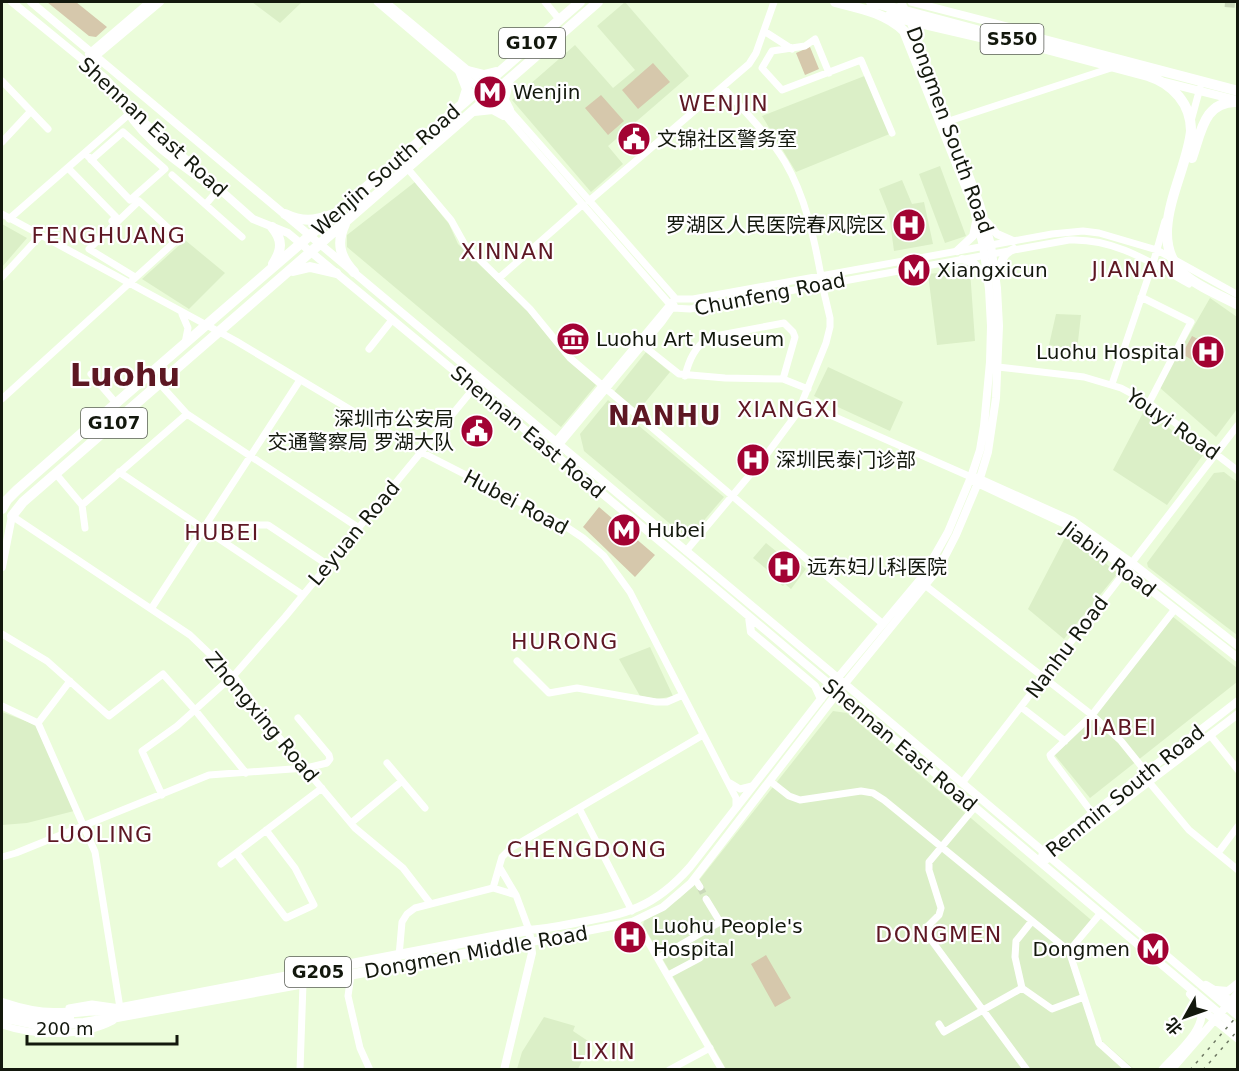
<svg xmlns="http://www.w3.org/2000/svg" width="1239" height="1071" font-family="'DejaVu Sans','Noto Sans SC',sans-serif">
  <rect width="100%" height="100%" fill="#ebfcda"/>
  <path fill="#dbefc7" d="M252,2h50l-22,21z
    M625,2l64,74 -81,70 15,18 -32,28 -79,-92 63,-55 38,43 22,-18 -38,-44z
    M867,75l25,58 -96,39 -34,-56z
    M940,166l26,70 -21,7 -26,-69z
    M902,180l10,24 12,-2 9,42 -39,7 -5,-37 -10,-25z
    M415,182l34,42 9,20 68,65 36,45 34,31 -35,42 -214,-180v-12z
    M2,224l25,14 -25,29z
    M185,240l40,33 -36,36 -47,-30z
    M970,270l5,71 -38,4 -9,-71z
    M1210,298l27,19v92l-21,28 -57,-50z
    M1056,314l25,1 -4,35 -28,-5z
    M646,352l24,20 -32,39 -24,-19z
    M828,367l75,35 -13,29 -76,-35z
    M608,400l116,97 -36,42 -104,-88 -4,-17z
    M1145,409l58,46 -36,50 -54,-35z
    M1224,472l13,10v153l-89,-68 -1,-4 67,-90z
    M1067,534l51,39 -54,66 -36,-30z
    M766,543l27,22 4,-4 9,8 -15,20 -6,-5 -2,2 -15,-12 2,-2 -17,-14z
    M1172,616l65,52v14l-147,116 -37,-45 46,-45z
    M650,647l23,49 -14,3 -19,-3 -21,-37z
    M833,711l14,2 249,211 -25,30 31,87 32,28h-408l-83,-144 1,-4 36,-23 20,-19z
    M2,712l34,13 38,86 -47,12 -25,2z
    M544,1017l31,9 -2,5 18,12 -13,26h-61l5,-17z"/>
  <path fill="#d6c8ac" d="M47,2h29l31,25 -11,10 -7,-1z
    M810,47l9,22 -14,6 -9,-22z
    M653,63l17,19 -32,27 -16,-19z
    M601,95l23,26 -16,14 -23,-27z
    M1192,336l12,6 -10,19 -12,-7z
    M599,507l56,48 -20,22 -52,-50z
    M766,955l25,43 -16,9 -24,-43z"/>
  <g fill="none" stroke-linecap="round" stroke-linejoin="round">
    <path stroke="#cbdabb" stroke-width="7" stroke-dasharray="7 3.5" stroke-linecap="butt" d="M700,887l6,12"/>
    <path stroke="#cbdabb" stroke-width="10" stroke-dasharray="10 5" stroke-linecap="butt" d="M1225,2l13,1"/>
    <path stroke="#fff" stroke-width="7" d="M377,2l112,95 184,211 17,1 379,-69c46,-2 81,22 120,44
      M386,2l99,82 14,14 177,201h17l359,-65 31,-3 16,2 58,17 81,45
      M545,2l14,17
      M764,31l28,18
      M829,73l-14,-34 -10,7 -33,5 -10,17 20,22 79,-30 31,73
      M2,81l46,48
      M723,87c21,24 45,47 62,75 20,34 29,75 36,114
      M949,121l162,-53
      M1191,121l9,-33
      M2,142l29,-31
      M85,153l45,47 35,-31 -42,-37 -32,28
      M68,168l48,49 -4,4
      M408,169l43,51 14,25 65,64 40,49 313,266
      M172,175l70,62
      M589,201l160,-137 7,-11 18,-51
      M206,204l11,-13
      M2,214l234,127 185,111 141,72 21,14 21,18 26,36 106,206v10
      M9,219l119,-104
      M2,277l38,-41
      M499,278l83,-73
      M1141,297l50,25 -42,81
      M182,314l6,14 -3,15
      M640,343l39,31 46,4 58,1 25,10
      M369,349l23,-29
      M998,367l86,10 37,11 28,15 89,68
      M91,374l25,29
      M685,376c4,-16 10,-30 25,-39l74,-14 9,9 2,5 -12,42
      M159,383l28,31 172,114
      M1112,384l42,-124 11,-39
      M2,399l177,-161 -40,-37 -50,48 46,28
      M803,403l168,74
      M556,441l116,-139
      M560,444l102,-122 12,-17
      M119,472l184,123
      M56,474l26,31 3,23
      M82,505l105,-91
      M12,516l178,119 46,44 31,44 88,105 48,40 27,35
      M205,525h63l60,40
      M686,551l78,-93 34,-46 28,-69 4,-16v-9l-8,-34
      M926,586l166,129 29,26 25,31
      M151,609l149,-229
      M2,634l45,27 62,55 54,-42 32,36 51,63
      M517,661l32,32 28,-5 79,14h11l16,-7
      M2,706l36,17 57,129 25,156 -28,-4 -23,4
      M1021,707l44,34
      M38,723l32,-42
      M1210,735l28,35
      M387,763l38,45
      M770,781l19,15 11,4 61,-9 12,2 11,7 185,151 30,92 30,27
      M1149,782l40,48 49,40
      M730,783l10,6 12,-3
      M962,783l276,-358
      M162,795l-20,-44 35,-25 59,-53 49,-56 189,-229
      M579,808l53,103
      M974,808l-45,54v8l12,38 -2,7 -11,11 1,11 98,133
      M1093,814l-42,-56 -1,-3 42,-40 83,-106
      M351,823l51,-42
      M266,830l29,38 19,37 -28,13 -50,-65 86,-65
      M1218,853l20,-27
      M2,857l14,-4 193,-78 97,-7 21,-5 3,-4 -1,-4 -31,-37
      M221,864l15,-11
      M500,868l16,27
      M695,879l5,8
      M493,888l9,-31 9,-9 192,-113
      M636,921l86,149
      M1069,951l31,-37
      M399,956l3,-34 5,-8 8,-6 78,-20 23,7 13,35
      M658,958l62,-36 -14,-23
      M351,975l-3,21 12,52 10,22
      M668,975l32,-17
      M1022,988l-7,-31 1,-16 16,-20
      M1022,988l30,21 32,-12
      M939,1024l5,8 78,-44
      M2,1025c33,11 79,13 111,-4
      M300,1070l3,-86
      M669,1070l41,-22"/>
    <path stroke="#fff" stroke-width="8" d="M12,2l93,76 40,45 108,96 35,14 393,326 557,470
      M31,2l807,676 400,338
      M912,2l101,26
      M89,54l61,-52
      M92,59l68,-57
      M1164,82l72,18
      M121,100c15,34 52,59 81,80
      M987,222l10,12 16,7
      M957,251l16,-15 3,-14
      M962,259l12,4 12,14
      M998,276c2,-13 4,-22 16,-27
      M977,478l96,43 59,42 106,83
      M975,482l90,42 62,45 12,12 99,77
      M2,567l10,-51
      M749,617l2,15 64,54 6,13
      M1042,857l1,-5 14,-11 181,-140
      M1047,859l191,-145
      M531,942l101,-20 31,-15 28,-24 147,-191 101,-124 17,-33 24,-57 8,-26 8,-54 3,-72 -2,-38 -6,-43 -11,-41 -71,-186 -8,-16
      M1206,985l18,11 14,11
      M1216,990l12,1 10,-8
      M1190,994l16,19 32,26
      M2,1009c23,7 44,12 68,8
      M504,1070l28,-117 -3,-23c15,-1 31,-4 46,-7 52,-9 79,-15 115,-56l141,-181 92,-110 25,-44 23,-55 9,-27 4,-24 6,-64 1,-36 -2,-37 -6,-43 -10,-40 -17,-42
      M1162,1070c13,-15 47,-43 38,-62
      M1171,1070l67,-77"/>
    <path stroke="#fff" stroke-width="10" d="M835,2c24,6 51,11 69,29l55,138
      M871,2l277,74c25,8 43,28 43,55 -4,44 -48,107 -6,144 15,13 35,20 53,30
      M889,16l99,23
      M1006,30l232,61
      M460,71l7,18 -4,13
      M468,71l16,4 12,-3
      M508,82l-4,18 5,10
      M474,111l19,-2 11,6
      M1192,158c9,-25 12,-58 46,-56
      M285,214c17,8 29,7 46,1
      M345,224c-9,19 -5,33 9,48
      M272,227c11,13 10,23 1,37
      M293,271l17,-4 26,6
      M2,509l5,-9 10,-10c186,-164 376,-325 563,-488
      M12,516l11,-14 575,-500
      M2,1003c18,6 37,11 56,10 17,0 32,-4 48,-2l423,-81
      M2,1017l38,8 44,-2 447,-81"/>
    <path stroke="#6d7762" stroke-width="1.5" stroke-dasharray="3 6" stroke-linecap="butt" d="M1190,1070l48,-55
      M1203,1070l35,-40"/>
  </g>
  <defs>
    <symbol id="metro-disc" viewBox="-11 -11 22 22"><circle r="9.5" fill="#a20233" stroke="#fff"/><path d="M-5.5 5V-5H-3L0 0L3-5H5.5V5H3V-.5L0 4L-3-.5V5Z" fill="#fff"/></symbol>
    <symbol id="civic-disc" viewBox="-11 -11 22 22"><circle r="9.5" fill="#a20233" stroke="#fff"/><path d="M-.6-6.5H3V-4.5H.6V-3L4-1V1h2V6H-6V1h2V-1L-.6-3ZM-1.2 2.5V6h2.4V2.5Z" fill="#fff"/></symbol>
    <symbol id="hospital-disc" viewBox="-11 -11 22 22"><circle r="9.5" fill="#a20233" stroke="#fff"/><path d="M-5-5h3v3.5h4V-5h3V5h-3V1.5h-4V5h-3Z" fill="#fff"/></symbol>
    <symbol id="museum-disc" viewBox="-11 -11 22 22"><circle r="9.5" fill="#a20233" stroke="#fff"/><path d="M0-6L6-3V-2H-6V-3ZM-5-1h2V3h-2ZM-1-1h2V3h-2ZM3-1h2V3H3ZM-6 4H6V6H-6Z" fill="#fff"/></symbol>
  </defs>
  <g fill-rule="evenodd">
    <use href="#metro-disc" x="471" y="73" width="38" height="38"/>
    <use href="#civic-disc" x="615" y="120" width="38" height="38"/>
    <use href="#hospital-disc" x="890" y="206" width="38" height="38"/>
    <use href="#metro-disc" x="895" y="251" width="38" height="38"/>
    <use href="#museum-disc" x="554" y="320" width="38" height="38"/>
    <use href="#hospital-disc" x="1189" y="333" width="38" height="38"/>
    <use href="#civic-disc" x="458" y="412" width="38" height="38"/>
    <use href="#hospital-disc" x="734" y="441" width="38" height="38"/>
    <use href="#metro-disc" x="605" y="511" width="38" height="38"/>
    <use href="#hospital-disc" x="765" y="548" width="38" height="38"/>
    <use href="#hospital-disc" x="611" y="918" width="38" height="38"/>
    <use href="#metro-disc" x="1134" y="930" width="38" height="38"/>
  </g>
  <g text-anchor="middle" stroke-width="4.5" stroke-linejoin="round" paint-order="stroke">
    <g fill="#fff" stroke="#5a5d56" stroke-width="1.5">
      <rect x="980.5" y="24" width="63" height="30" rx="4.5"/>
      <rect x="499" y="28" width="66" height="30" rx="4.5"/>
      <rect x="81" y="408" width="66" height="30" rx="4.5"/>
      <rect x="285" y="957" width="66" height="30" rx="4.5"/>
    </g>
    <g font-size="18" font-weight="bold" fill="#13180d">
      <text x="1012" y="45">S550</text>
      <text x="532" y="49">G107</text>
      <text x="114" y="429">G107</text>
      <text x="318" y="978">G205</text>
    </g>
    <g font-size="20" fill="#13180d" stroke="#fff" text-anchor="start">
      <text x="513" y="99">Wenjin</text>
      <text x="657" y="146">文锦社区警务室</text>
      <text x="886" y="232" text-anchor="end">罗湖区人民医院春风院区</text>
      <text x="937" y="277">Xiangxicun</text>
      <text x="596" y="346">Luohu Art Museum</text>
      <text x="1185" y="359" text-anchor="end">Luohu Hospital</text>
      <text x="454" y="426" text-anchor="end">深圳市公安局<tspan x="454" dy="23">交通警察局 罗湖大队</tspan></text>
      <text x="776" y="467">深圳民泰门诊部</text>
      <text x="647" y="537">Hubei</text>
      <text x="807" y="574">远东妇儿科医院</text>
      <text x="653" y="933">Luohu People's<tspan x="653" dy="23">Hospital</tspan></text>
      <text x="1130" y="956" text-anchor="end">Dongmen</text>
    </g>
    <g font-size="20" fill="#13180d" stroke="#fff">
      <text transform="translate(153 127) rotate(43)" y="7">Shennan East Road</text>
      <text transform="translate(950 130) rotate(70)" y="7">Dongmen South Road</text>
      <text transform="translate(386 170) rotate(-41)" y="7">Wenjin South Road</text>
      <text transform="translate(770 294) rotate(-11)" y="7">Chunfeng Road</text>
      <text transform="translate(1173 424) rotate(35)" y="7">Youyi Road</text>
      <text transform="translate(528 432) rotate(40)" y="7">Shennan East Road</text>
      <text transform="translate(516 502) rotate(28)" y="7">Hubei Road</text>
      <text transform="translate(354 533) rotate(-50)" y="7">Leyuan Road</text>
      <text transform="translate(1109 559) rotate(37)" y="7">Jiabin Road</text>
      <text transform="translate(1067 647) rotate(-53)" y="7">Nanhu Road</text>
      <text transform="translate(262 717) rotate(50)" y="7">Zhongxing Road</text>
      <text transform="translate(900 745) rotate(40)" y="7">Shennan East Road</text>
      <text transform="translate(1125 791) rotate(-39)" y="7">Renmin South Road</text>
      <text transform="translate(476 952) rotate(-10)" y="7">Dongmen Middle Road</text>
    </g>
    <g font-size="22" letter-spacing="1.5" fill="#5d1723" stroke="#fff">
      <text x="724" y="111">WENJIN</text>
      <text x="109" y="243">FENGHUANG</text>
      <text x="508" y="259">XINNAN</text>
      <text x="1134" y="277">JIANAN</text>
      <text x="788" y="417">XIANGXI</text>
      <text x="222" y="540">HUBEI</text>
      <text x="565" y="649">HURONG</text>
      <text x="1121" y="735">JIABEI</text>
      <text x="100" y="842">LUOLING</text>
      <text x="587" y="857">CHENGDONG</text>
      <text x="939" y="942">DONGMEN</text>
      <text x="604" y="1059">LIXIN</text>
    </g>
    <g font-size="26" font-weight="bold" letter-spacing="1.5" fill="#5d1723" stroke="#fff">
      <text x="665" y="425">NANHU</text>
    </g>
    <g font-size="32" font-weight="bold" fill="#5d1723" stroke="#fff">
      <text x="125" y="386">Luohu</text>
    </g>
  </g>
  <rect width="1239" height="1071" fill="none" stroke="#13180d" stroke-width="6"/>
  <g transform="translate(1185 1017) rotate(230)" stroke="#ffffff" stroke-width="4.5" paint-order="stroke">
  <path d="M0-4.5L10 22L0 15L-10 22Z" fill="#13180d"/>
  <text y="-9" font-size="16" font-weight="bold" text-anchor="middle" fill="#13180d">北</text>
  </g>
  <path d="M27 1035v9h150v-9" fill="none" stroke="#13180d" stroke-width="3"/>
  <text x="36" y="1035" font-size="18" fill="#13180d" stroke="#ffffff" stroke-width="4.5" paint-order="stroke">200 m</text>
</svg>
